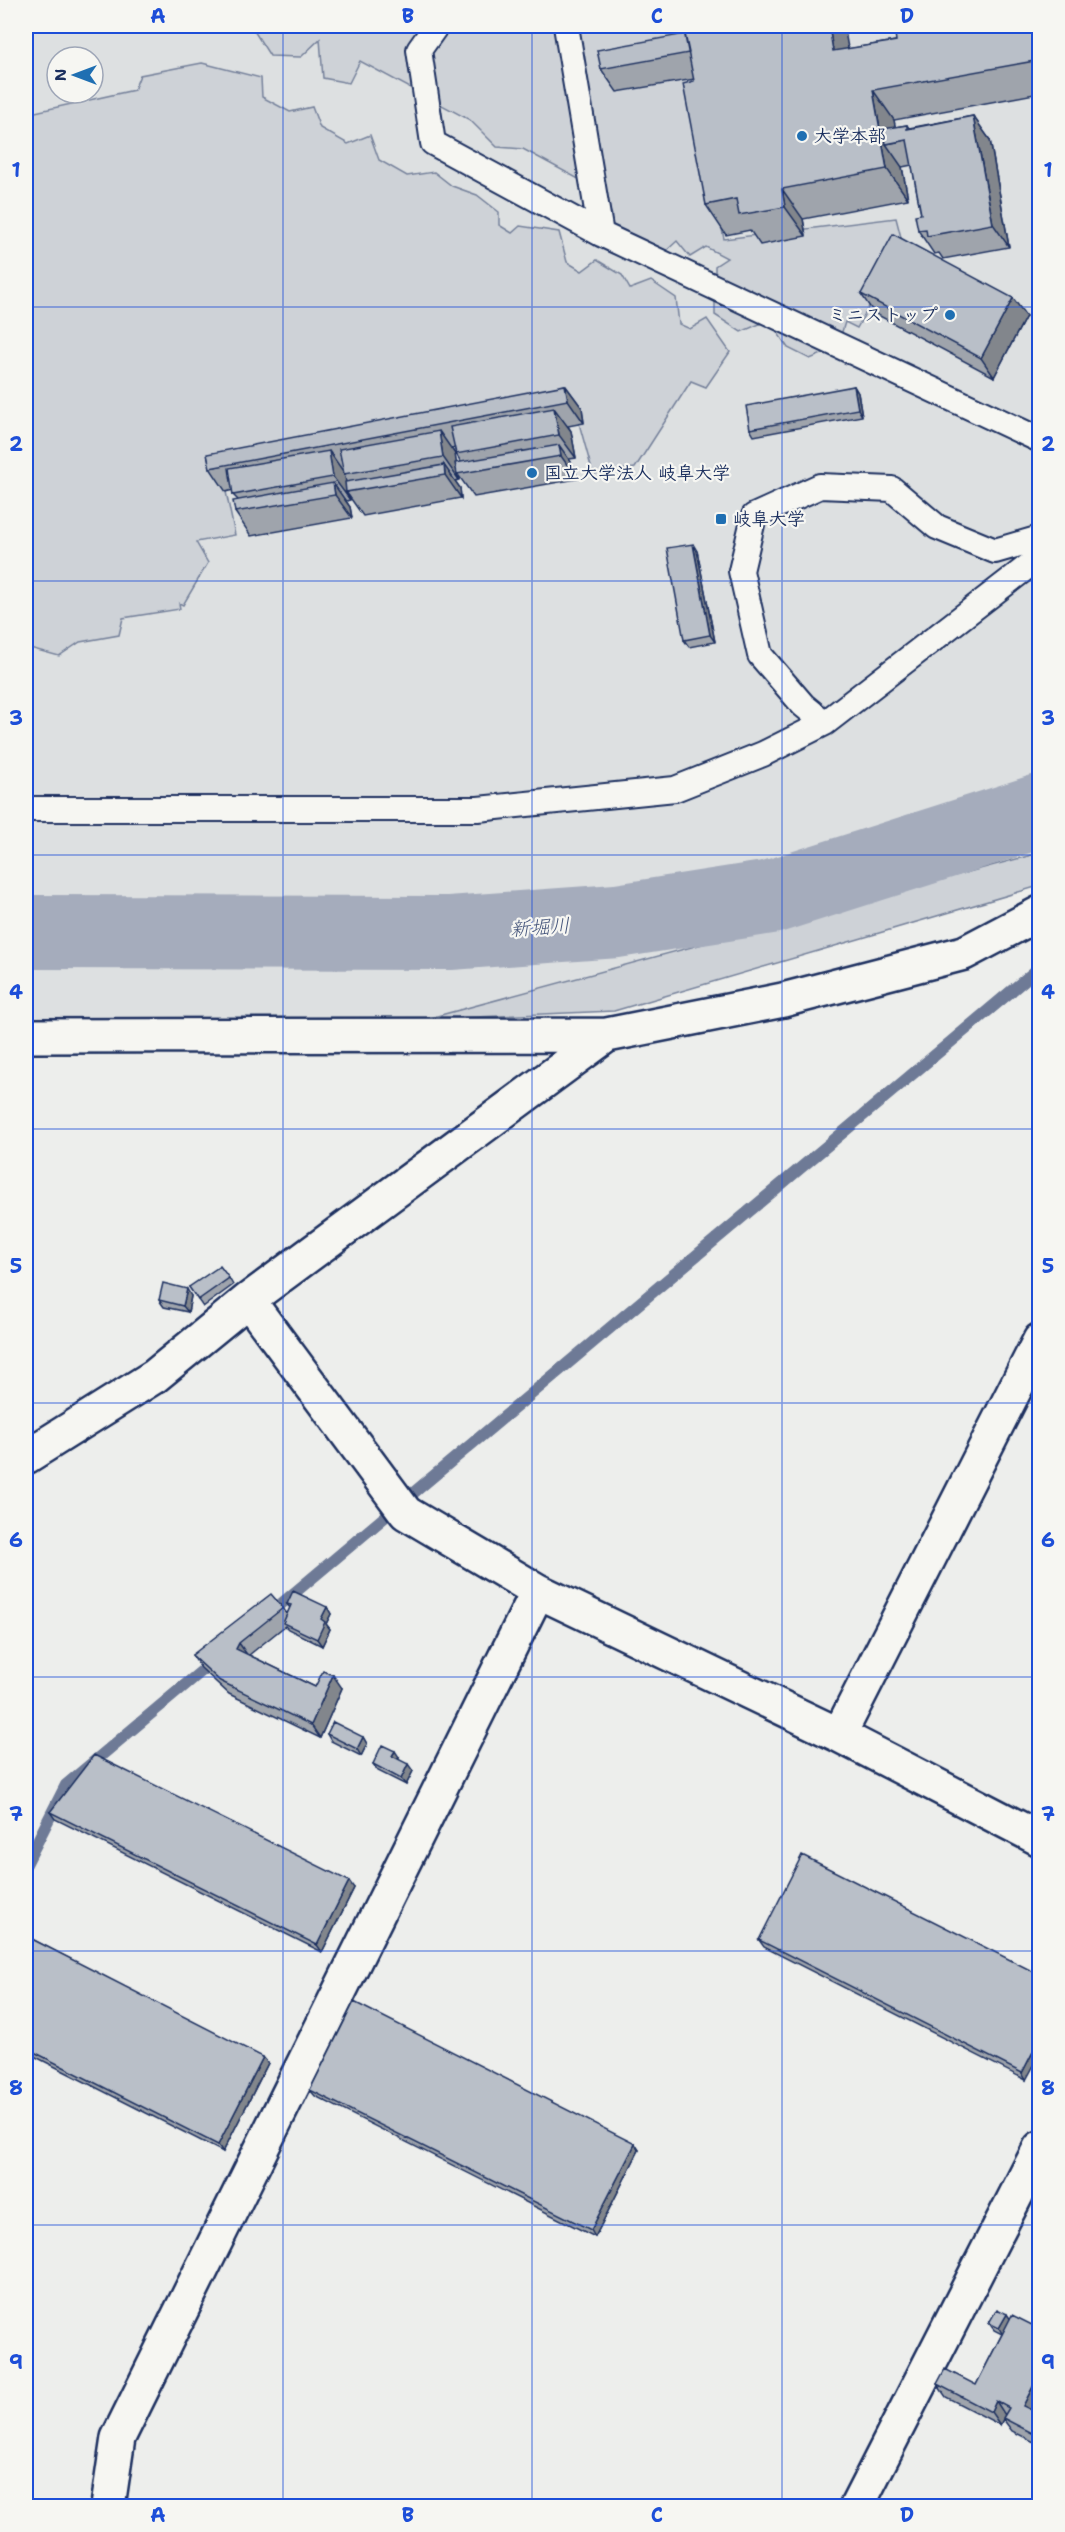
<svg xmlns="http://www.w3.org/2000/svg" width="1065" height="2532" font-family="'Shantell Sans','Klee One',sans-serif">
  <rect width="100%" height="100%" fill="#edeeec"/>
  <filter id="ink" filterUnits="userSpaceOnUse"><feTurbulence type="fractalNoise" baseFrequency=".0167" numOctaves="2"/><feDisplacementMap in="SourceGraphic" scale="12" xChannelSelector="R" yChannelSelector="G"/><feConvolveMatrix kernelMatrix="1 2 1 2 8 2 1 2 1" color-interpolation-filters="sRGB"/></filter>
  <g filter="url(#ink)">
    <path fill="#dde0e1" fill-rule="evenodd" d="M26,26h1013v827l-613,166 -400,-2zM57,57h36v36h-36z"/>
    <path fill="#ced2d7" stroke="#74809a" stroke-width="1.5" d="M251,26h429l44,213 172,-21 7,27 -46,83 -12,-6 -8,26 -27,11 -22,-11 -19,-28 -28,12 -26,-17v-49l12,-8 -21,-11 -16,10 -13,-16 -13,12 -61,-11 9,-27 -11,-24 -78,-42 -26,-2 -27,-27 -110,-59 -11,22 -26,-5 -3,-39 -19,18 -31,-1z
      M202,63l59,15 1,19 28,15 22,-5 8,21 28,16 22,-9 9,25 28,16 27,-4 18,14 25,9 22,17v13l13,8 8,-7 39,6 8,30 15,9 15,-11 25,15 8,14 21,-8 25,17 3,26 11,5 17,-10 23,33 -24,35 -15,-6 -56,87 -42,6 -21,-76 -125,56 -114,8 -108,25 10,48 -39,7 12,21 -25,42 -4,-2 1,6 -57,9 -4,17 -39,7 -21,14 -33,-9v-533l108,-24 6,-15z
      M1039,853v33l-425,125 -188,8z"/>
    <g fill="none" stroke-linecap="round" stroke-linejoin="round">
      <path stroke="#6e7a96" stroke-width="12" d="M268,1615l772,-648
        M26,1864l40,-79 150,-126"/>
      <path stroke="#a5acbc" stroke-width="74" d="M26,932l424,1 167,-12 154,-24 269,-86"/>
      <defs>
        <path id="service" d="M436,26l-17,24 14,93 168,91 439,206
          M566,26l35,208
          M825,723l-22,-18 -43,-50 -19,-84 13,-55 66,-30 72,3 45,38 58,24 45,-13
          M26,809h452l197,-20 88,-35 62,-31 215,-166"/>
        <path id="minor" d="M26,1036l581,-1 176,-35 181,-47 76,-40
          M248,1300l158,213 132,78 301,144 201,104
          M26,1457l129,-81 93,-76 359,-265
          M839,1735l201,-395
          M108,2506l10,-68 420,-847
          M857,2506l183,-358"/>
      </defs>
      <use href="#service" stroke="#1b2f5e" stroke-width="28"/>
      <use href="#minor" stroke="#1b2f5e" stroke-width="38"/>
      <use href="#service" stroke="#f6f6f2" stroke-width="24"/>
      <use href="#minor" stroke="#f6f6f2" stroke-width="33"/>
    </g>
    <path fill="#9fa4ac" stroke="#1b2f5e" stroke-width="1.5" fill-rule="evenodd" d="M1040,26v67l-146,27 1,7 12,-2 2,3 64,-12 17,24 19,107 -66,12 -4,-6 -5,1 -16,-24 3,-16 -9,-49 -10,2 6,32 -105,20 3,17 -46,9 -10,-15 -24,5 -20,-30 -12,-126 -77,13 -16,-23 84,-35 163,15 106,-18z
      M861,294l165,22 -32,61 -120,-64z
      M565,385l17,23 2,15 -16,3 3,5 5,27 -7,1 6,9 2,11 -103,18 -15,-21v4l-4,1 5,7 1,10 -98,18 -14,-20 1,4 -4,1 4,6 2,11 -101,18 -16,-24 3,-12 -5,-5v-5l-7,2 -16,-24zM455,448l1,6 5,8 -5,1 -1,-9 -4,-5z
      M854,386l4,7 4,23 -108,20 -4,-7z
      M697,551l18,91 -26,5 -5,-7z
      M229,1278l4,7 -30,22 -14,-20z
      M191,1296l-3,16 -24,-5 -5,-7z
      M287,1604l40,3 4,7 -5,10 4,5 -8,17 -34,-17 -3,-3 -36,29 66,32 27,1 -22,50 -91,-44 -28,-26 -9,-13 91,-47 4,6 3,-6z
      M327,1734l36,3 4,7 -6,12 -30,-15z
      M399,1757l-1,2 15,12 -7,14 -28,-14 -5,-7z
      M50,1812l304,76 -32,64 -267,-133z
      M26,1936l242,127 -45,89 -197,-100z
      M759,1940l281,35 -14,105 -262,-133z
      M310,2090l325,54 4,6 -44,87 -280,-141z
      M1010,2319l30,10v75l-5,8 5,2v31l-28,-14 -9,-12 -3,6 -54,-28 -9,-13 39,1 26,-51 -8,-4 -5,-7z"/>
    <path fill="#82868c" stroke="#1b2f5e" stroke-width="1.5" d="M829,26h15l10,55 -21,-30z
      M937,26h16l7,37 -21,-29z
      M873,90l21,30 4,22 -12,2 16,23 6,32 -21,-30z
      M973,116l17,24 19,107 -16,-23z
      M782,189l21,30 3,17 -21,-29z
      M1013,298l13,18 -32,61 -13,-19z
      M565,385l17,23 2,15 -16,-23z
      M854,386l4,7 4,23 -4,-7z
      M554,408l17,23 5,27 -17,-23z
      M439,431l16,23 3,20h-1l2,6 -16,-23z
      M559,445l16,23 2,11 -16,-23z
      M329,451l16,23h-1l1,3 3,15h-2l3,4 1,4 -17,-23z
      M444,465l16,23 1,10 -16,-23z
      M333,483l17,24 2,11 -17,-23z
      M693,544l4,7 18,91 -5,-7z
      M187,1289l4,7 -3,16 -5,-6z
      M327,1607l4,7 -5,10 4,5 -8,17 -5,-7 4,-20z
      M239,1643l9,13 -12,-7z
      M333,1675l9,13 -22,50 -9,-13z
      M363,1737l4,7 -6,12 -4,-7z
      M395,1751l4,6 -2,6 -5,-7z
      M408,1764l5,7 -7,14 -5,-6z
      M349,1881l5,7 -32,64 -5,-7z
      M1040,2038v16l-14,26 -4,-7z
      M263,2057l5,6 -45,89 -5,-7z
      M635,2144l4,6 -44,87 -4,-7z
      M1007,2314l4,6 -8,15 -4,-7z
      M1040,2373v31l-8,15 -9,-13z
      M996,2401l9,14 -5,10 -9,-13z"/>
    <path fill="#b9bfc8" stroke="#1b2f5e" stroke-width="1.5" d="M683,26h146l4,25 63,-10 -2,-15h43l2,8 43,-8h58v34l-167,30 14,79 -105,20 3,18 -46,8 -3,-16 -30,6 -23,-121 11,-3z
      M685,34l4,19 -88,16 -4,-19z
      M973,116l20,108 -66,12 -1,-7 -8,1 -3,-15 6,-1 -14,-74 -21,4 -3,-15 24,-4v4z
      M893,234l120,64 -32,60 -120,-64z
      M565,385l3,15 -358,68 -3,-14z
      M854,386l4,23 -108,20 -4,-23z
      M554,408l5,27 -103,19 -6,-27z
      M439,431l4,26 -99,17 -5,-25z
      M559,445l2,11 -104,18 -2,-11z
      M329,451l4,26 -100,18 -4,-27z
      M444,465l1,10 -99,17 -1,-10z
      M333,483l2,12 -100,17 -2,-11z
      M693,544l17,91 -26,5 -17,-92z
      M220,1266l9,12 -31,22 -9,-13z
      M163,1283l24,6 -4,17 -24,-6z
      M293,1591l34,16 -6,12 4,3 -8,17 -34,-16 8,-18 -4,-1z
      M271,1594l12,14 -44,35 -3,6 79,38 8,-16 10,4 -22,50 -91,-44 -28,-26z
      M333,1722l30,15 -6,12 -30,-15z
      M382,1745l13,6 -3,5 16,8 -7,15 -28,-15z
      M94,1755l255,126 -32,64 -267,-133z
      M802,1855l238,120v63l-18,35 -263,-133z
      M26,1936l237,121 -45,88 -192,-97z
      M354,2002l281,142 -44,86 -281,-140z
      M997,2309l10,5 -8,14 -10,-5z
      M1012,2315l28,14v44l-17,33 17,8v23l-37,-19 6,-10 -13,-7 -5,11 -54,-28 8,-15 31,16z"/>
  </g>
  <path fill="none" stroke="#1d4ed8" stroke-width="1.5" stroke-opacity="0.55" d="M283,26v2480M532,26v2480M782,26v2480M26,307h1014M26,581h1014M26,855h1014M26,1129h1014M26,1403h1014M26,1677h1014M26,1951h1014M26,2225h1014"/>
  <g fill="#1f6fb2" stroke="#f6f6f2" stroke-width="2">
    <circle cx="802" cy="136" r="6"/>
    <circle cx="950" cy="315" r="6"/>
    <circle cx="532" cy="473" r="6"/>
    <rect x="715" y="513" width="12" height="12" rx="3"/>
  </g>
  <g text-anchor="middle" stroke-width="4.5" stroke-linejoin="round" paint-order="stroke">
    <g font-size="18" font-weight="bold" fill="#1b2f5e" stroke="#f6f6f2" text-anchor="start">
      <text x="814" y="142">大学本部</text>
      <text x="938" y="321" text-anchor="end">ミニストップ</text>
      <text x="544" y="479">国立大学法人 岐阜大学</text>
      <text x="733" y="525">岐阜大学</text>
    </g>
    <g font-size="20" font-style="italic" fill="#44547a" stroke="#f6f6f2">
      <text transform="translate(540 927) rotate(-4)" y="7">新堀川</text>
    </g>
  </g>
  <rect width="1065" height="2532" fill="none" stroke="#f6f6f2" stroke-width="66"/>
  <g transform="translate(75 75) rotate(270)"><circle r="28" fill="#f6f6f2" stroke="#9ea6b7" stroke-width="1.5"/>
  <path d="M0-4.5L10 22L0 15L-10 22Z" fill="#1f6fb2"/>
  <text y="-9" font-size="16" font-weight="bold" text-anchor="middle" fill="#1b2f5e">N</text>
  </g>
  <rect x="33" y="33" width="999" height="2466" fill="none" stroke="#1d4ed8" stroke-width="2"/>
  <g font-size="20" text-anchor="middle" font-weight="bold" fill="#1d4ed8">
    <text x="158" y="23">A</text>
    <text x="408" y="23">B</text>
    <text x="657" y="23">C</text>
    <text x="907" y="23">D</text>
    <text x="16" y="177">1</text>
    <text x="1048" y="177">1</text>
    <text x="16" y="451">2</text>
    <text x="1048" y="451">2</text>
    <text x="16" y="725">3</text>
    <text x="1048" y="725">3</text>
    <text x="16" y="999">4</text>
    <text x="1048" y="999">4</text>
    <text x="16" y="1273">5</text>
    <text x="1048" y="1273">5</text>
    <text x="16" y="1547">6</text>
    <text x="1048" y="1547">6</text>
    <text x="16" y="1821">7</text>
    <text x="1048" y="1821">7</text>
    <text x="16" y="2095">8</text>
    <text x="1048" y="2095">8</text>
    <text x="16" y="2369">9</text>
    <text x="1048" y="2369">9</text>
    <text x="158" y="2522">A</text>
    <text x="408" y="2522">B</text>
    <text x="657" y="2522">C</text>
    <text x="907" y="2522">D</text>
  </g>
</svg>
